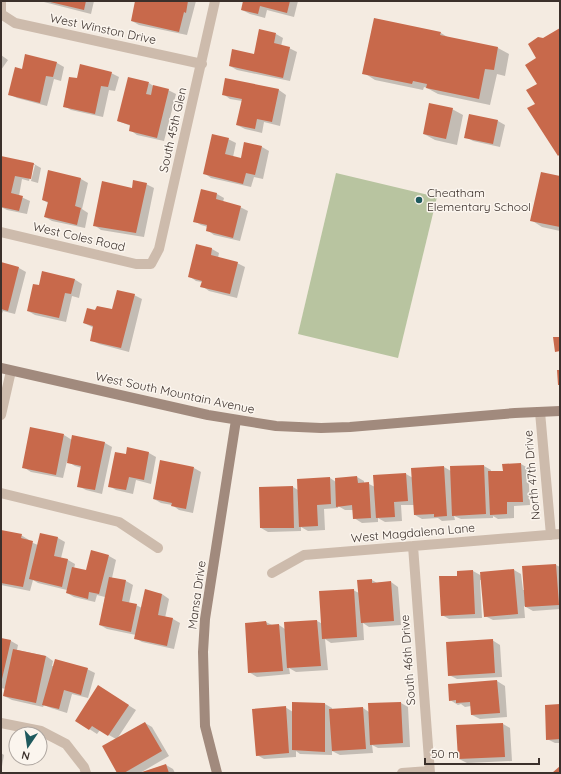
<svg xmlns="http://www.w3.org/2000/svg" width="561" height="774" font-family="Quicksand,sans-serif">
  <rect width="100%" height="100%" fill="#f4ebe1"/>
  <path fill="#b8c4a0" d="M336,173l101,24 -39,161 -100,-24z"/>
  <path fill="#0003" d="M40,1h54l-3,13z
    M136,1h60l-9,34 -48,-10 -7,-4z
    M244,1h54l-4,16 -27,-7 -2,8 -15,-4 -8,-4z
    M441,33l8,5 49,10 11,6 -4,22 -8,-2 -7,31 -52,-11 -11,-6 -3,-1 -1,3 -48,-10 -11,-7z
    M276,34l7,4 -2,8 8,2 8,4 -7,29 -53,-11 -7,-4 25,-11z
    M1,55l7,5 -7,10z
    M57,63l7,4 -3,14 -7,-2 -7,27 -30,-8 -8,-4 14,-24z
    M111,73l8,4 -4,14 -6,-1 -6,27 -32,-7 -7,-4 13,-26z
    M226,79l53,11 7,5 -6,31 -16,-4 -2,11 -17,-4 -8,-4 5,-24 -12,-2 -7,-5z
    M149,83l6,4 13,3 8,4 -12,47 -27,-6 -7,-5 1,-4 -13,-5z
    M452,109l11,6 -6,30 -22,-5 -11,-6z
    M498,121l7,4 -5,22 -27,-6 -7,-4z
    M228,139l8,4 -3,14 8,2 4,-16 17,4 7,4 -6,28 -9,-2 -3,10 -40,-9 -7,-5z
    M1,157l33,7 7,4 -3,15 -7,-2 4,-16h-2l-4,16 -7,-2 -3,17 11,5 -3,13 -20,-4 -6,-3z
    M49,171l32,8 7,4 -6,26 6,4 -3,15 -33,-7 -7,-4 3,-14 -5,-3z
    M560,177v54l-18,-4 -11,-7z
    M146,184l8,4 -10,49 -43,-7 -7,-5 38,-36z
    M202,190l15,4 7,4 -1,4 17,5 8,4 -8,30 -26,-6 -7,-5 1,-3 -7,-2 -7,-4z
    M197,245l15,4 7,4 -1,5 19,5 8,4 -8,31 -28,-7 -7,-5v-4l-6,-1 -7,-5z
    M1,263l18,5 7,4 -11,42 -12,-3 -2,5z
    M74,279l8,5 -3,14 -7,-2 -6,26 -31,-7 -7,-4 12,-24z
    M134,295l8,4 -13,53 -30,-8 -8,-4 3,-12 -10,-5 12,-11 17,-2z
    M64,435l8,5 33,3 7,4 -10,47 -16,-4 -8,-4 4,-18 -7,-2 -8,-5 -4,17 -32,-6 -8,-5z
    M128,448l21,5 7,4 -5,27 -15,-4 -3,14 -17,-4 -7,-4 17,-31z
    M521,464l7,4 2,37 -16,1v12l-16,1 -5,-3v2l-32,1 -7,-3 1,4 -13,1 -4,-3 -16,1 -7,-4 -1,-10h-13l1,16 -17,1 -7,-4v4l-16,1 -8,-5 -1,-8h-8l-7,-4v2l-14,1 1,21 -17,1 -7,-4v4l-33,1 -7,-4 32,-41 5,3 32,-12 6,4 21,-5 7,4v3h5l6,3 31,-13 7,4 31,-11 7,4 33,-5 7,4v2h13z
    M194,468l7,4 -8,41 -14,-3 -7,-5 -11,-2 -7,-4z
    M1,531l20,4 8,5 -1,1 10,4 3,-11 17,4 7,4 -4,16 7,2 7,4 -1,5 12,3 23,-16 7,4 -4,18 14,3 7,4 -4,18 7,2 6,3 3,-17 17,3 7,5 -4,19 8,1 7,4 -6,26 -32,-7 -7,-4 1,-3 -29,-6 -7,-4 5,-28 -8,-2 -2,7 -21,-5 -7,-4v-3l-29,-7 -5,-3 -3,11 -29,-6z
    M556,565l4,2v42l-27,2 -9,-5 1,12 -32,2 -8,-4 -3,-36h-2l2,38 -33,1 -7,-4 16,-39 15,-5 9,5 32,-6 7,4 2,16h2z
    M372,580l5,3 14,-1 7,5 3,38 -32,2 -6,-4 1,17 -33,3 -6,-4 3,31 -32,2 -7,-4 1,6 -33,3 -8,-5 17,-50 6,3h7l6,4 32,-8 6,3 30,-34 6,3z
    M1,639l10,2 7,4 -1,5 29,6 7,5 -1,5 35,3 8,4 -7,25 -16,-4 -5,19 -16,-5 -7,-3 -1,2 -31,-7 -8,-4 2,-7 -5,-1z
    M492,640l8,5 2,32 -45,2 -8,-4z
    M497,681l8,5 2,31 -27,2 -8,-4 -1,-9 -6,1 -4,-3 -3,1 -8,-5 -1,-15z
    M106,691l30,19 -19,29 28,-16 7,4 17,29 -29,17h-22l-2,-34 -16,-9 -3,4 -20,-13z
    M401,703l7,4 2,40 -32,1 -6,-3 1,8 -33,2 -8,-4v4l-32,-1 -4,-3v6l-32,2 -7,-4 28,-48 8,5 32,-8 7,4v2l31,-2 6,4z
    M560,705v38h-5l-8,-4z
    M503,724l7,4 2,33 -45,2 -8,-4z
    M1,753l3,2 -3,17z
    M166,765l7,4 2,4h-34z"/>
  <path fill="#c8694b" d="M46,1h40l-2,9z
    M135,1h53l-2,12 -2,-1 -5,20 -48,-11z
    M243,1h47l-3,12 -27,-7 -2,8 -17,-4z
    M374,18l67,14 -1,3 58,12 -4,23 -9,-1 -6,30 -53,-11 1,-4 -14,-3 -1,3 -50,-10z
    M560,28v126l-2,2 -31,-48 8,-4 -9,-14 11,-6 -12,-19 11,-7 -8,-14 10,-7 5,1z
    M259,29l17,4 -2,10 16,4 -7,31 -54,-12 3,-17 22,5z
    M25,54l32,8 -4,15 -7,-1 -6,27 -32,-8 7,-28 7,2z
    M80,64l32,8 -4,15 -7,-1 -6,28 -32,-7 6,-30 8,1z
    M128,77l21,5 -3,12 5,1 2,-10 16,4 -12,49 -28,-7 1,-6 -13,-4z
    M225,78l54,11 -7,33 -15,-3 -2,10 -19,-4 6,-26 -20,-4z
    M429,103l24,5 -7,31 -23,-5z
    M469,114l29,6 -5,24 -29,-6z
    M212,134l17,4 -4,16 16,4 3,-16 18,4 -7,29 -9,-2 -3,11 -40,-10z
    M1,156l33,7 -3,16 -16,-3 -4,17 12,3 -4,15 -18,-4z
    M48,170l33,8 -6,28 6,2 -4,17 -33,-8 4,-15 -6,-2z
    M541,172l19,4v51l-30,-6z
    M133,180l14,3 -11,50 -43,-7 9,-45 30,7z
    M201,189l16,4 -1,6 25,7 -8,32 -27,-7 1,-6 -14,-3z
    M196,244l16,4 -1,7 27,7 -8,32 -30,-7 2,-6 -14,-4z
    M1,262l18,5 -11,44 -7,-2z
    M42,271l33,8 -4,15 -6,-1 -6,25 -32,-7 6,-27 6,1z
    M117,290l18,4 -14,54 -31,-7 3,-15 -10,-3 4,-15 8,2 2,-4 15,3z
    M553,337h7v14l-5,1z
    M557,370h3v15h-2z
    M30,427l34,7 -8,41 -34,-7z
    M72,435l33,7 -10,48 -18,-3 4,-21 -14,-3z
    M127,447l22,5 -5,28 -15,-3 -3,13 -18,-3 7,-35 11,2z
    M160,460l34,7 -8,42 -15,-3 1,-3 -19,-4z
    M521,463l2,39h-16v12l-17,1 -2,-44h15l-1,-7z
    M484,465l2,49 -34,2 -2,-50z
    M444,466l3,50 -13,1v-3l-20,1 -3,-47z
    M406,473l2,28 -14,1 1,15 -19,1 -3,-43z
    M357,476l1,7 11,-1 2,36 -18,1 -1,-14 -16,2 -1,-29z
    M330,477l1,27 -14,1 1,21 -19,1 -2,-48z
    M293,486l1,42h-34l-1,-41z
    M1,530l21,4 -1,4 12,3 -10,46 -22,-4z
    M40,533l18,4 -4,19 14,3 -6,28 -33,-8z
    M91,550l18,5 -10,39 -10,-2 -1,7 -22,-6 6,-26 14,3z
    M556,564l3,41 -34,2 -3,-41z
    M514,569l4,45 -34,3 -4,-45z
    M473,570l2,44 -34,2 -2,-40h18v-5z
    M109,577l17,3 -4,21 15,3 -6,28 -32,-7z
    M372,579v4l19,-2 3,40 -33,2 -4,-43z
    M145,589l17,5 -4,21 15,3 -6,28 -33,-7z
    M354,589l3,48 -35,2 -3,-48z
    M317,620l4,46 -34,2 -3,-46z
    M266,621l1,4 12,-1 4,47 -35,2 -3,-50z
    M1,638l10,2 -9,39h-1z
    M493,639l2,34 -47,3 -2,-34z
    M13,649l33,7 -10,47 -33,-7z
    M55,659l33,9 -7,27 -17,-5 -5,19 -17,-4z
    M497,680l3,33 -29,2 -1,-13 -14,1v-3l-7,1 -1,-17z
    M98,685l31,20 -21,31 -16,-10 -3,4 -14,-9z
    M292,702l33,1v49l-33,-2z
    M401,702l2,41 -33,2 -2,-42z
    M560,704v35l-14,1 -1,-35z
    M286,706l3,47 -33,3 -4,-47z
    M363,707l3,42 -34,2 -3,-42z
    M145,722l17,29 -38,22h-7l-15,-27z
    M503,723l2,34 -47,2 -2,-34z
    M166,764l3,9h-30z
    M560,766v7h-8z"/>
  <g fill="none" stroke-linecap="round" stroke-linejoin="round">
    <path stroke="#cdbbac" stroke-width="10" d="M1,1v13l14,9 187,41
      M1,232l135,32h15l8,-15 56,-248
      M540,412l11,123
      M1,415l10,-44
      M1,493l118,29 39,26
      M413,546l17,227
      M272,573l32,-18 256,-21
      M1,723l40,8 25,13 18,23 2,6
      M402,773l27,-2"/>
    <path stroke="#a18a7d" stroke-width="10" d="M1,368l207,47 68,11 45,2 29,-1 165,-14 45,-2
      M217,773l-12,-47 -2,-74 2,-33 31,-199"/>
  </g>
  <circle fill="#1f5a5e" stroke="#fbf5ee" stroke-width="1.5" cx="419" cy="200" r="4"/>
  <g text-anchor="middle" stroke-width="3" stroke-linejoin="round" paint-order="stroke">
    <g font-size="12" fill="#3b302b" stroke="#fbf5ee">
      <text transform="translate(103 29) rotate(12)" y="4">West Winston Drive</text>
      <text transform="translate(173 130) rotate(-77)" y="4">South 45th Glen</text>
      <text transform="translate(79 237) rotate(13)" y="4">West Coles Road</text>
      <text transform="translate(175 393) rotate(12)" y="4">West South Mountain Avenue</text>
      <text transform="translate(532 475) rotate(-95)" y="4">North 47th Drive</text>
      <text transform="translate(413 533) rotate(-5)" y="4">West Magdalena Lane</text>
      <text transform="translate(197 595) rotate(-82)" y="4">Mansa Drive</text>
      <text transform="translate(408 660) rotate(-94)" y="4">South 46th Drive</text>
    </g>
    <g font-size="12" fill="#3b302b" stroke="#fbf5ee" text-anchor="start">
      <text x="427" y="197">Cheatham<tspan x="427" dy="14">Elementary School</tspan></text>
    </g>
  </g>
  <rect width="561" height="774" fill="none" stroke="#3b302b" stroke-width="4"/>
  <g transform="translate(28 746) rotate(193)"><circle r="19" fill="#fbf5ee" stroke="#aea6a0"/>
  <path d="M0-3L7 15L0 10L-7 15Z" fill="#1f5a5e"/>
  <text y="-6" font-size="11" font-weight="bold" text-anchor="middle" fill="#3b302b">N</text>
  </g>
  <path d="M425 758v6h114v-6" fill="none" stroke="#3b302b" stroke-width="2"/>
  <text x="431" y="758" font-size="12" fill="#3b302b" stroke="#fbf5ee" stroke-width="3" paint-order="stroke">50 m</text>
</svg>
